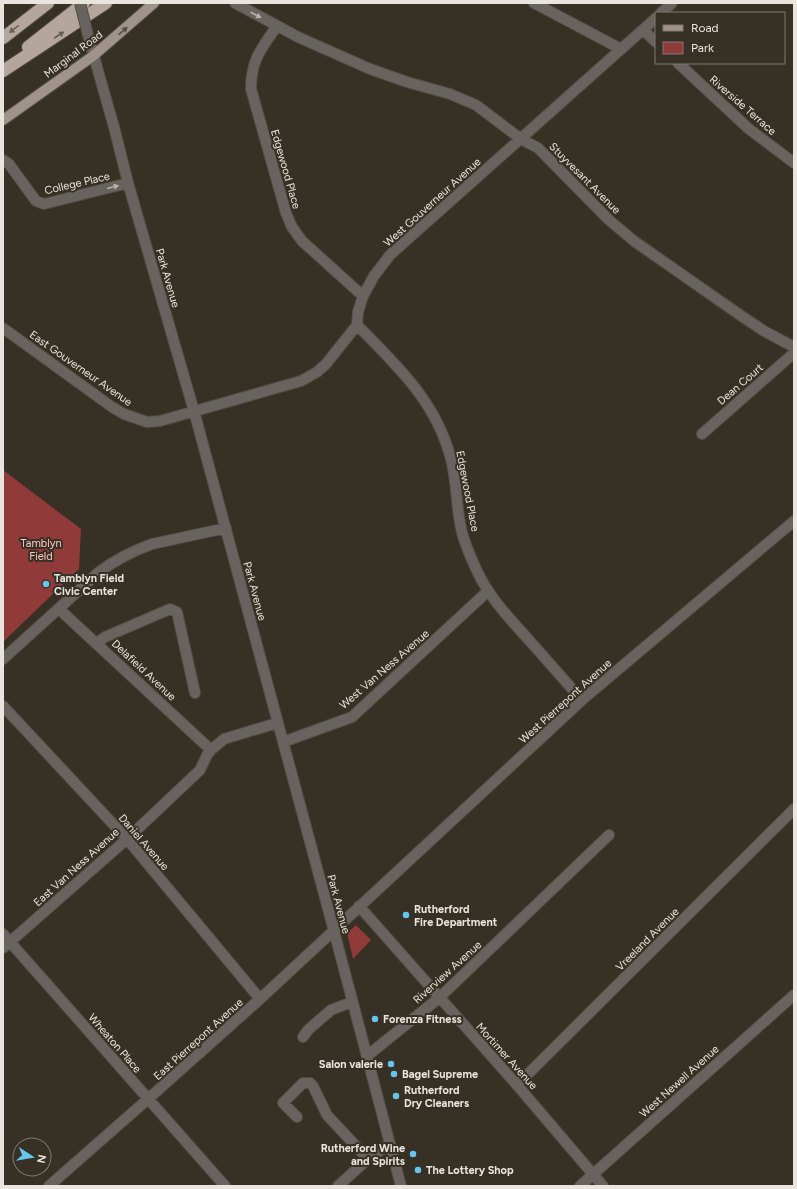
<svg xmlns="http://www.w3.org/2000/svg" width="797" height="1189" font-family="Figtree,sans-serif">
  <rect width="100%" height="100%" fill="#373025"/>
  <path fill="#903a3a" d="M3,470l78,59 -2,40 -76,73z
    M356,925l15,15 -18,19 -6,-26z"/>
  <g fill="none" stroke-linecap="round" stroke-linejoin="round">
    <defs>
      <path id="minor" d="M235,3l63,34 72,32 37,13 43,12 26,11 45,34 17,9 71,72 25,21 106,74 24,16 30,16
        M534,3l87,46
        M661,13l11,-10
        M277,26c-16,23 -26,34 -26,63l35,124 6,14 10,14 61,55
        M643,30l13,12
        M89,39l25,88 14,56 66,228 140,520 67,255
        M678,63l71,66 45,34
        M3,160l6,4 27,37 8,3 84,-21
        M357,325c40,41 79,76 94,134 6,23 5,47 10,69 3,15 10,30 16,43 12,26 32,47 51,68 18,20 36,41 54,61
        M3,328l109,79 12,7 23,8 13,-1 141,-40 16,-9 9,-8 31,-39 1,-13 5,-16 11,-20 16,-21 266,-237
        M702,434l92,-81
        M59,609l152,141
        M97,643l8,-6 65,-28 7,3 18,81
        M3,659l96,-87c16,-12 34,-21 53,-28l74,-16
        M3,706l124,133 133,160
        M283,742l69,-25 136,-126
        M359,906l158,179 86,101
        M3,934l222,252
        M3,948l124,-109 73,-69 7,-15 4,-5 13,-11 53,-16
        M303,1037l5,-7 23,-20 21,-8
        M367,1056l72,-58 170,-163
        M517,1085l277,-276
        M297,1117l-14,-14 20,-20h7l3,3 14,29 41,44
        M49,1186l99,-87 112,-100 322,-299 212,-179
        M338,1186l30,-27 21,-15
        M580,1186l214,-191"/>
      <path id="major" d="M3,120l90,-64 61,-53"/>
      <path id="highway" d="M3,38l45,-35
        M28,47l56,-44
        M3,71l103,-68"/>
    </defs>
    <use href="#minor" stroke="#534d43" stroke-width="12"/>
    <use href="#major" stroke="#534d43" stroke-width="12"/>
    <use href="#highway" stroke="#534d43" stroke-width="14"/>
    <use href="#minor" stroke="#69635f" stroke-width="10"/>
    <use href="#major" stroke="#9f938c" stroke-width="10"/>
    <use href="#highway" stroke="#b5a69d" stroke-width="12"/>
    <defs>
      <path id="minor-bridge" d="M80,3l9,36"/>
    </defs>
    <use href="#minor-bridge" stroke="#534d43" stroke-width="12" stroke-linecap="butt"/>
    <use href="#minor-bridge" stroke="#69635f" stroke-width="10"/>
  </g>
  <defs><path id="oneway-solid" d="M-6-.8H1V-3.2L6.5 0L1 3.2V.8H-6Z"/></defs>
  <g fill="#b6b1ab">
    <use href="#oneway-solid" transform="translate(256 15) rotate(28)"/>
    <use href="#oneway-solid" transform="translate(113 187) rotate(-15)"/>
  </g>
  <g fill="#695f55">
    <use href="#oneway-solid" transform="translate(14 29) rotate(142)"/>
    <use href="#oneway-solid" transform="translate(59 35) rotate(-33)"/>
  </g>
  <use fill="#564e44" href="#oneway-solid" transform="translate(123 31) rotate(-41)"/>
  <g fill="#64c5ee" stroke="#373025" stroke-width="1.5">
    <circle cx="46" cy="584" r="4"/>
    <circle cx="406" cy="915" r="4"/>
    <circle cx="375" cy="1019" r="4"/>
    <circle cx="391" cy="1064" r="4"/>
    <circle cx="394" cy="1074" r="4"/>
    <circle cx="396" cy="1096" r="4"/>
    <circle cx="413" cy="1154" r="4"/>
    <circle cx="418" cy="1170" r="4"/>
  </g>
  <g text-anchor="middle" stroke-width="4" stroke-linejoin="round" paint-order="stroke">
    <g font-size="11" fill="#e9e5de" stroke="#373025">
      <text transform="translate(73 54) rotate(-37)" y="4">Marginal Road</text>
      <text transform="translate(743 105) rotate(41)" y="4">Riverside Terrace</text>
      <text transform="translate(286 169) rotate(74)" y="4">Edgewood Place</text>
      <text transform="translate(585 178) rotate(45)" y="4">Stuyvesant Avenue</text>
      <text transform="translate(77 183) rotate(-13)" y="4">College Place</text>
      <text transform="translate(432 202) rotate(-42)" y="4">West Gouverneur Avenue</text>
      <text transform="translate(168 278) rotate(74)" y="4">Park Avenue</text>
      <text transform="translate(81 368) rotate(35)" y="4">East Gouverneur Avenue</text>
      <text transform="translate(740 384) rotate(-41)" y="4">Dean Court</text>
      <text transform="translate(468 491) rotate(79)" y="4">Edgewood Place</text>
      <text transform="translate(255 591) rotate(75)" y="4">Park Avenue</text>
      <text transform="translate(384 669) rotate(-41)" y="4">West Van Ness Avenue</text>
      <text transform="translate(144 670) rotate(43)" y="4">Delafield Avenue</text>
      <text transform="translate(565 701) rotate(-42)" y="4">West Pierrepont Avenue</text>
      <text transform="translate(144 842) rotate(49)" y="4">Daniel Avenue</text>
      <text transform="translate(76 867) rotate(-42)" y="4">East Van Ness Avenue</text>
      <text transform="translate(339 904) rotate(75)" y="4">Park Avenue</text>
      <text transform="translate(647 939) rotate(-45)" y="4">Vreeland Avenue</text>
      <text transform="translate(447 972) rotate(-42)" y="4">Riverview Avenue</text>
      <text transform="translate(198 1039) rotate(-42)" y="4">East Pierrepont Avenue</text>
      <text transform="translate(115 1043) rotate(49)" y="4">Wheaton Place</text>
      <text transform="translate(507 1056) rotate(48)" y="4">Mortimer Avenue</text>
      <text transform="translate(679 1081) rotate(-42)" y="4">West Newell Avenue</text>
    </g>
    <g font-size="11" fill="#fcc7c4" stroke="#373025">
      <text x="41" y="547">Tamblyn<tspan x="41" dy="13">Field</tspan></text>
    </g>
    <g font-size="11" font-weight="bold" fill="#e9e5de" stroke="#373025" text-anchor="start">
      <text x="54" y="582">Tamblyn Field<tspan x="54" dy="13">Civic Center</tspan></text>
      <text x="414" y="913">Rutherford<tspan x="414" dy="13">Fire Department</tspan></text>
      <text x="383" y="1023">Forenza Fitness</text>
      <text x="383" y="1068" text-anchor="end">Salon valerie</text>
      <text x="402" y="1078">Bagel Supreme</text>
      <text x="404" y="1094">Rutherford<tspan x="404" dy="13">Dry Cleaners</tspan></text>
      <text x="405" y="1152" text-anchor="end">Rutherford Wine<tspan x="405" dy="13">and Spirits</tspan></text>
      <text x="426" y="1174">The Lottery Shop</text>
    </g>
  </g>
  <rect width="797" height="1189" fill="none" stroke="#e9e5de" stroke-width="8"/>
  <rect x="655" y="12" width="130" height="52" fill="#373025" stroke="#7e786f"/>
  <rect x="663" y="25" width="20" height="6" fill="#9f938c" stroke="#7e786f"/>
  <text x="691" y="32" font-size="12" fill="#e9e5de">Road</text>
  <rect x="663" y="42" width="20" height="12" fill="#903a3a" stroke="#7e786f"/>
  <text x="691" y="52" font-size="12" fill="#e9e5de">Park</text>
  <g transform="translate(32 1157) rotate(102)"><circle r="19" fill="#373025" stroke="#7e786f"/>
  <path d="M0-3L7 15L0 10L-7 15Z" fill="#64c5ee"/>
  <text y="-6" font-size="11" font-weight="bold" text-anchor="middle" fill="#e9e5de">N</text>
  </g>
</svg>
